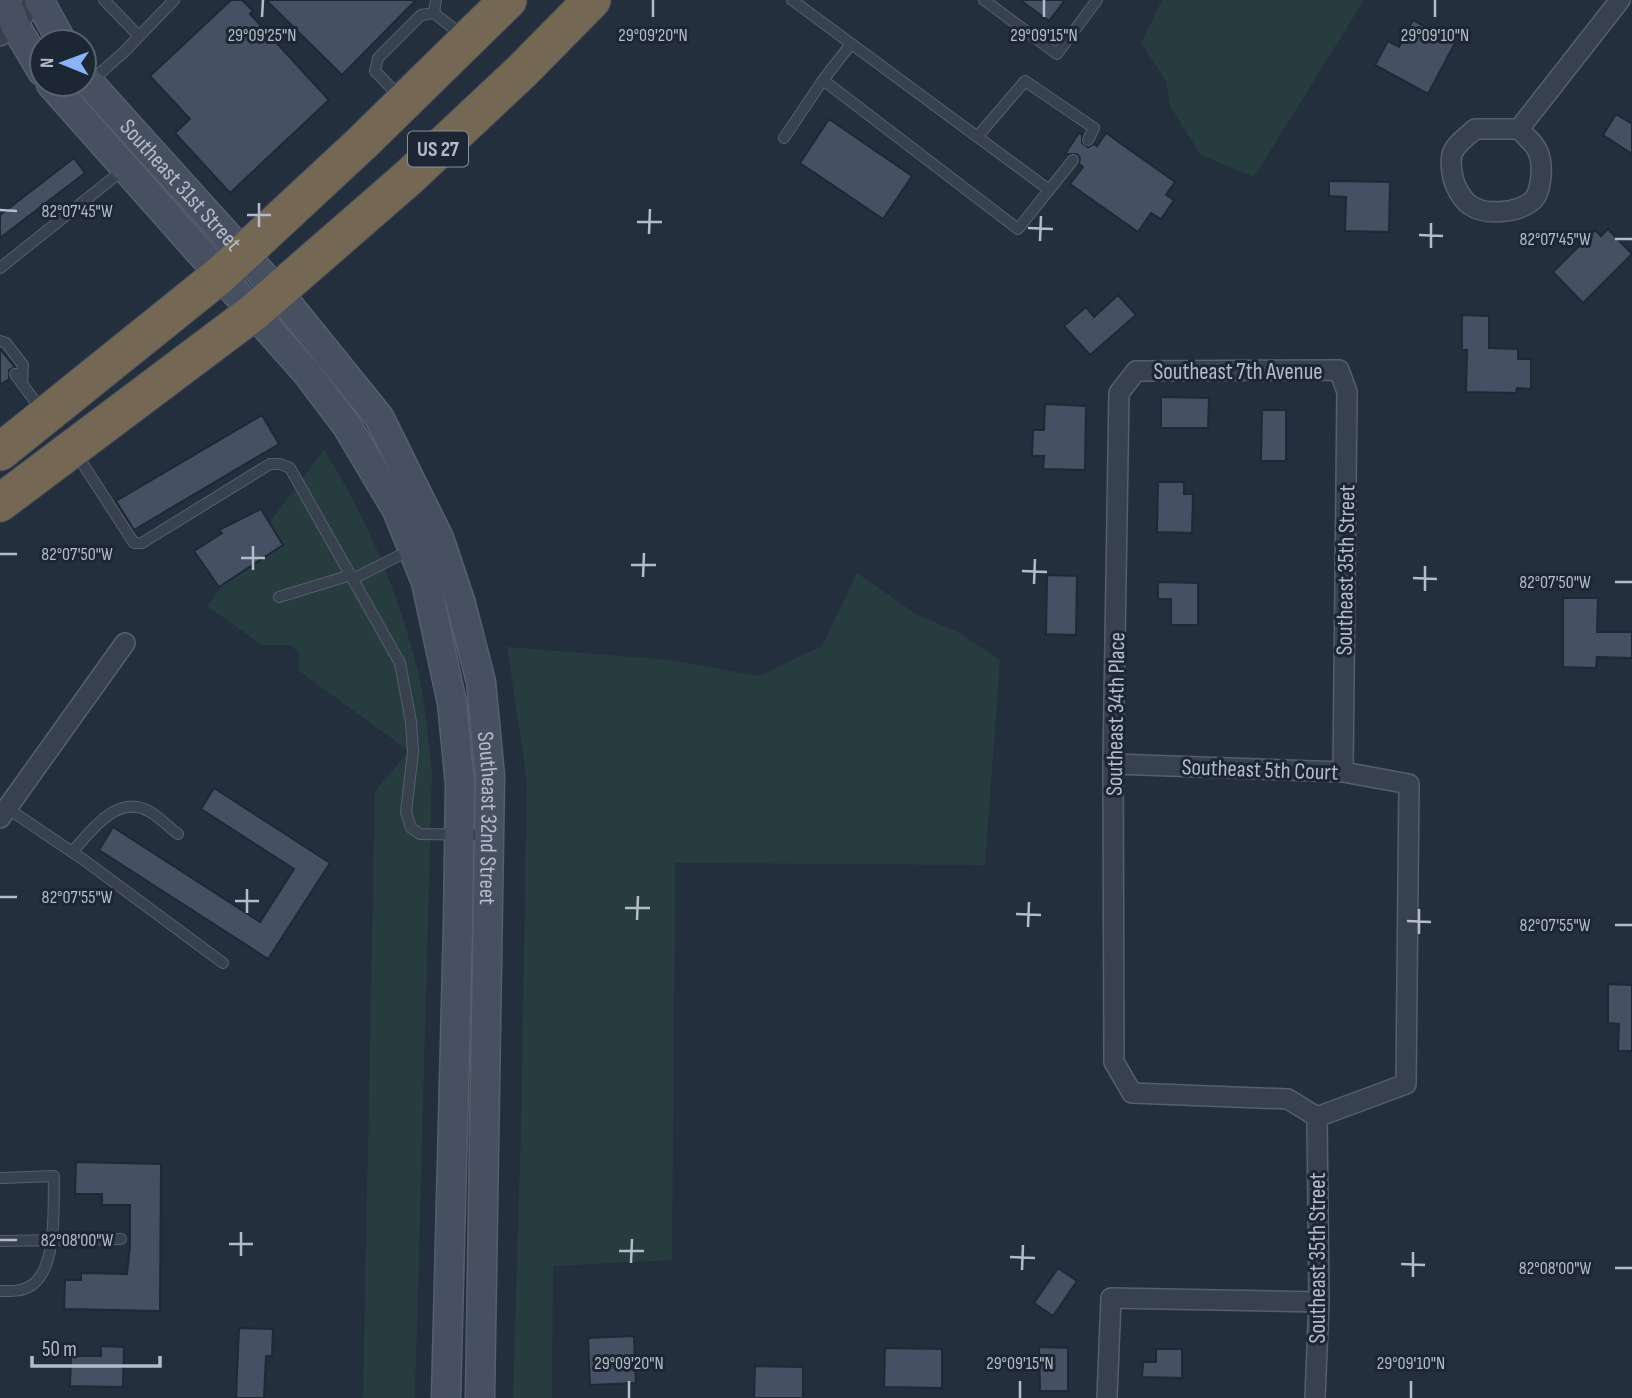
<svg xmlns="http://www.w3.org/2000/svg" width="1632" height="1398" font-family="'Sofia Sans Condensed',sans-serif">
  <rect width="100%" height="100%" fill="#242f3e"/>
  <path fill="#263c3f" d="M1162,0h202l-110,177 -53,-22 -31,-49 -4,-25 -25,-38z
    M324,450c43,67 75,144 94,222 8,32 10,68 14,101l-17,625h-52l12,-607 34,-40 -110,-80v-18l-9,-8h-28l-55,-39z
    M857,573l59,41 42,18 42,28 -15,205 -310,-2 -3,397 -119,6 -1,132h-39l8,-270 6,-347 -20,-134 164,13 88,16 63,-30z"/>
  <path fill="#455162" stroke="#1f2835" stroke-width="2" d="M231,0h11l11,11 -3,3 79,86 -99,93 -55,-60 15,-14 -40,-43z
    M266,0h150l-74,75z
    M1020,0h45l-16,21z
    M1413,20l42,23 -27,51 -53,-29 13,-24 11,6z
    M1616,114l16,10v30l-29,-19z
    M829,119l83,57 -29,43 -83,-56z
    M1079,133l3,2v8l6,4 6,-3 3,2 9,-13 69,49 -9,13 8,5 -13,19 -10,-6 -13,19 -68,-48 13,-17 -4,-3 1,-6 -3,-4h-12z
    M74,158l11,15 -85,65v-23z
    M1329,181l61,1 -1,50 -44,-1 1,-34 -17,-1z
    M1608,229l24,25 -49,49 -30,-31 42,-42 6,6z
    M1118,295l18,20 -46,40 -26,-29 22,-19 8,10z
    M1462,315l27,1v32l29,1v10h13v30l-14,-1 -1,5 -50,-1 1,-42h-5z
    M0,349l15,18 -6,3v9l-9,6z
    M1161,397l48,1 -1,30h-47z
    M1045,404l41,2 -1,64 -42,-1 1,-13h-12l1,-26h11z
    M1262,410h24v51h-25z
    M262,415l17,29 -145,86 -18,-29z
    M1158,482h26v12h9l-1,39 -35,-1z
    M261,509l22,36 -64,42 -25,-36 28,-18 -3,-3z
    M1047,575l30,1 -1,59 -30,-1z
    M1158,582l40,1v42h-27v-26h-13z
    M1563,598h35l-1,34h35v26l-35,-1 -1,11 -33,-1z
    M214,788l116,75 -62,96 -169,-109 14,-23 147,95 34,-53 -93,-60z
    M1608,984l24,1v66h-14l1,-27 -11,-1z
    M76,1162l85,2 -1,147 -96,-2 1,-29h16v-7l46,1 3,-28v-41h-28v-11h-27z
    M1058,1268l19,13 -24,35 -19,-13z
    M239,1328l34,1 -1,27h-6l-2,42h-28z
    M634,1336l2,47 -46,2 -2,-47z
    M101,1346l23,1 -1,40 -53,-1 1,-30h30z
    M1039,1347l29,1v43h-28z
    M885,1348l57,1v39l-58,-1z
    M1156,1349h26v29l-40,-1 1,-15h13z
    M755,1366l48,1v31h-49z"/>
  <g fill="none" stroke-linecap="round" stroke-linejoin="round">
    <defs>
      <path id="lane" d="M104,0l35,36
        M792,0l256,189
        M984,0l73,54 40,-54
        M434,13l2,-13
        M851,44l-28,36 195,149 55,-69
        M90,82l34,-30 50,-52
        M400,97l-25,-26 3,-13 43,-43 13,-2 29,23
        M977,137l48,-56 69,47 -6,12
        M784,138l39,-58
        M0,268l123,-98
        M0,341l6,2 17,22 -1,19
        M15,374l27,37
        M77,455l57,88h8l128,-79h10l10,4 110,195 11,59 2,30 -7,60 5,16 9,6 69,1
        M353,579l59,-30
        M279,597l72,-22
        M7,808l77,52 139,103
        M72,852c20,-22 47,-61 80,-39 9,6 17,14 26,21
        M0,1241l121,-2
        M0,1291c11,0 22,1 32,-6 26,-18 21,-81 22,-109l-52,2"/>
      <path id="street" d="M0,36l16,-9 18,-27
        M1475,129h44c4,5 10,10 15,16 7,9 8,20 7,31 -1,8 -2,19 -9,25 -14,12 -47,15 -62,4 -8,-5 -15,-19 -17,-27 -6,-29 2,-31 22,-49z
        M1519,129l101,-129
        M1113,764l230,8 66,12 -3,300 -89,33 -29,-18 -156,-6 -18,-31 -1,-298 6,-371 17,-22 203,-1 8,22 -4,380
        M0,818l125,-175
        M1107,1398l4,-100 208,4
        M1315,1398l4,-96 -2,-185"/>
      <g id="secondary">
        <path d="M6,0l10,27 26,44"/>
        <path d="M39,0l23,42"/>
        <path id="s1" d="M84,77l194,215 101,125 60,121 22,66 20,78 9,94 -10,622"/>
        <path d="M51,84l256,289 40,53 50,84 29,72 26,121 8,81 -2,141 -12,473"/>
      </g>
      <path id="highway" d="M0,452l220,-177 142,-132 146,-143
        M0,503l254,-191 154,-134 114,-107 70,-71"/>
    </defs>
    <use href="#lane" stroke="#565f6c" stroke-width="12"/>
    <use href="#street" stroke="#565f6c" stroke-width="22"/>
    <use href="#secondary" stroke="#565f6c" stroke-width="31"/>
    <use href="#highway" stroke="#434c59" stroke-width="39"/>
    <use href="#lane" stroke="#38414e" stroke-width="10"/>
    <use href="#street" stroke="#38414e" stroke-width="19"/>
    <use href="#secondary" stroke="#465061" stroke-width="28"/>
    <use href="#highway" stroke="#746855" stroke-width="37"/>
  </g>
  <path fill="none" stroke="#b4bcc9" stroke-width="2.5" d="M262,17l1,-17M653,17v-17M1044,17v-17M1435,17v-17M0,210l17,1M247,215h24M637,222h25M259,227v-24M1028,228l25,1M649,234l1,-25M1419,235l24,1M1615,239h17M1040,241l1,-25M1431,248v-25M0,554h17M241,558h24M631,565h25M253,570v-24M1022,571l25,1M643,577l1,-24M1413,578l24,1M1615,582h17M1034,584l1,-25M1425,591v-25M0,897h17M235,901h24M625,908h25M247,913v-24M1016,914l25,1M637,920l1,-24M1407,921l24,1M1615,925h17M1028,927l1,-25M1419,934v-25M0,1240h17M229,1244h24M619,1251h25M241,1256v-24M1010,1257l25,1M631,1263l1,-24M1401,1264l24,1M1615,1268h17M1022,1270l1,-25M1413,1277v-25M629,1398v-17M1020,1398v-17M1411,1398v-17"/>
  <g text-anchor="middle" stroke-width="6" stroke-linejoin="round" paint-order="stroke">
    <rect fill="#1d2633" stroke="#878f9c" stroke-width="2" x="408" y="131.5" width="60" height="35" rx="5"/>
    <g font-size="21" font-weight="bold" fill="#b4bcc9">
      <text x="438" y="156">US 27</text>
    </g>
    <g font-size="23" fill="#b4bcc9" stroke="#1d2633">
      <text dy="8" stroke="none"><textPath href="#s1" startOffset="145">Southeast 31st Street</textPath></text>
      <text x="1238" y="379">Southeast 7th Avenue</text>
      <text transform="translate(1345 570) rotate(-89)" y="8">Southeast 35th Street</text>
      <text transform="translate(1115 714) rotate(-89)" y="8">Southeast 34th Place</text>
      <text transform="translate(1260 769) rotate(2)" y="8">Southeast 5th Court</text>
      <text dy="8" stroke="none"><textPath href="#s1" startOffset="872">Southeast 32nd Street</textPath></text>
      <text transform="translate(1317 1258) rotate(-90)" y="8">Southeast 35th Street</text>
    </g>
  </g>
  <g font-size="18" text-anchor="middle" fill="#b4bcc9" stroke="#1d2633" stroke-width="6" stroke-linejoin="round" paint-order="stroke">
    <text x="262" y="41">29°09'25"N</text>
    <text x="653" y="41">29°09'20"N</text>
    <text x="1044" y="41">29°09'15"N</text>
    <text x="1435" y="41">29°09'10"N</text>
    <text x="77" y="217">82°07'45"W</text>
    <text x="1555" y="245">82°07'45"W</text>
    <text x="77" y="560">82°07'50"W</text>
    <text x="1555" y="588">82°07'50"W</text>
    <text x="77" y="903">82°07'55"W</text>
    <text x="1555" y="931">82°07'55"W</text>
    <text x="77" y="1246">82°08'00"W</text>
    <text x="1555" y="1274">82°08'00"W</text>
    <text x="629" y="1369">29°09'20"N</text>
    <text x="1020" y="1369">29°09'15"N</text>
    <text x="1411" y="1369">29°09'10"N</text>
  </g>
  <g transform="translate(63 63) rotate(271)"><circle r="33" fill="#1d2633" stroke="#59626f" stroke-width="2"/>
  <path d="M0-5L12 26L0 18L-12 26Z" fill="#8ab4f8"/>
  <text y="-10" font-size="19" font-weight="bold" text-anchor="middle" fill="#b4bcc9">N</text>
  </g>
  <path d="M32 1356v10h128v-10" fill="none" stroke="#b4bcc9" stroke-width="3.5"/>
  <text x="42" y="1356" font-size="21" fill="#b4bcc9" stroke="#1d2633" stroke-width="5" paint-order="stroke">50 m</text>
</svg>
